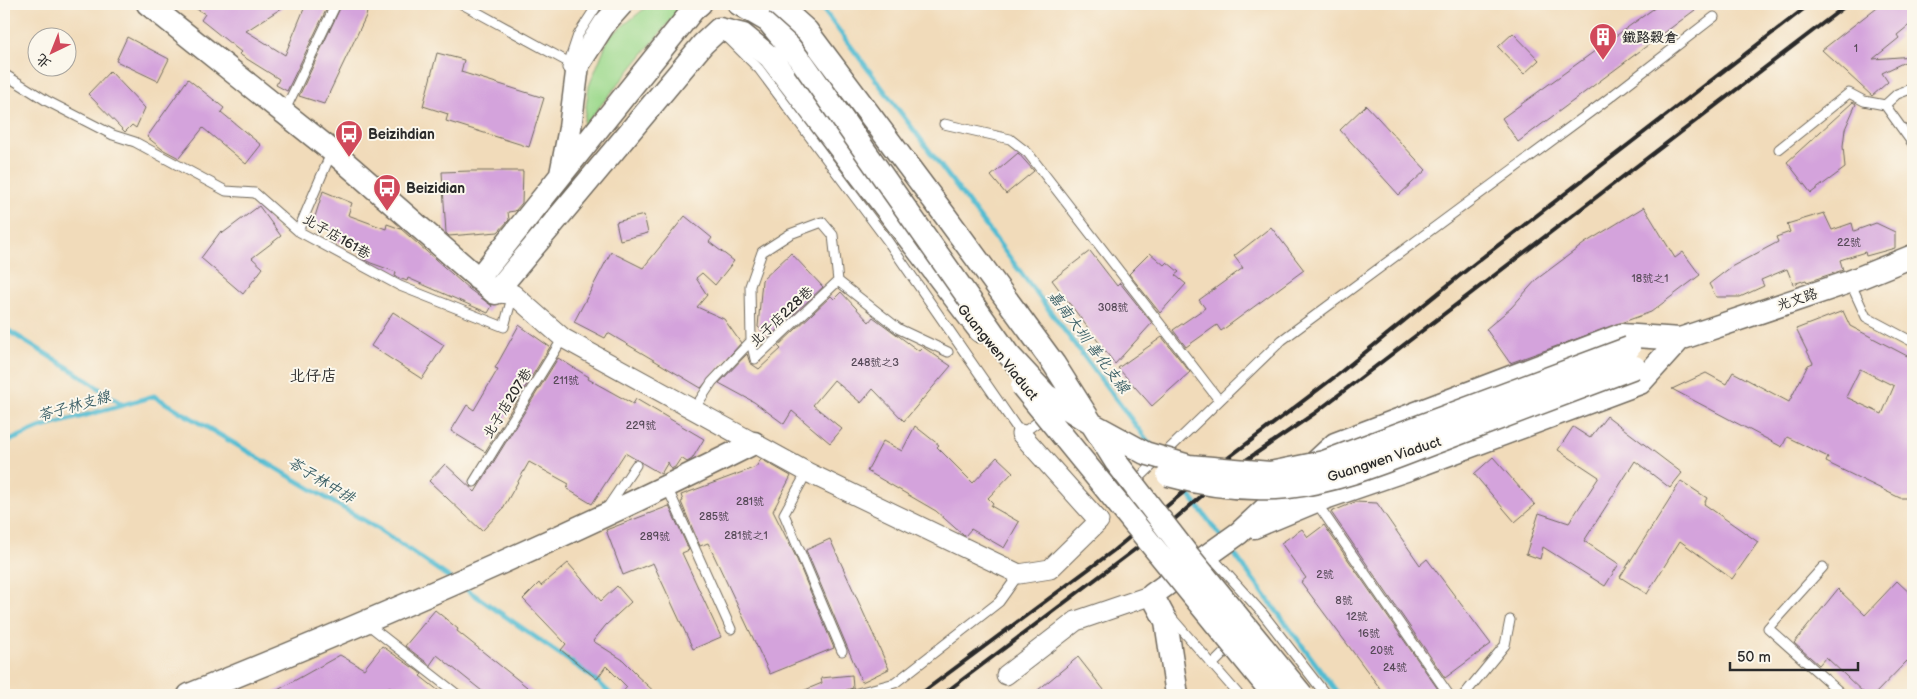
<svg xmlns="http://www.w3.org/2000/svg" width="1917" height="699" font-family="'Balsamiq Sans','LXGW WenKai TC',sans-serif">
  <rect width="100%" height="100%" fill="#fbf7ec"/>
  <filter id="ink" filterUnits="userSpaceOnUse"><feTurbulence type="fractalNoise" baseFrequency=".02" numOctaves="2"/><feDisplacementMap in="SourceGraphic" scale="10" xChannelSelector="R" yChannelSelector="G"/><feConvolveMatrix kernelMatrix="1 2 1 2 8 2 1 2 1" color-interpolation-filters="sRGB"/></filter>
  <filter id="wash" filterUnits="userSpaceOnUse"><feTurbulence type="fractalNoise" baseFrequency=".0096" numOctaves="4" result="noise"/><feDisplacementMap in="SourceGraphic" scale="20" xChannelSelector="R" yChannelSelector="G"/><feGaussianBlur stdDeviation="1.12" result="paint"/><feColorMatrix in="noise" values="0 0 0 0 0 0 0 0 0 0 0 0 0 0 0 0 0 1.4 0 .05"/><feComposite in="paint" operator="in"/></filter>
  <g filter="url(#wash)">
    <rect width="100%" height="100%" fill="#f1dbba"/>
    <path fill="#9dd98d" stroke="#64825c" d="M684,4l-101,123 6,-41 20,-49 40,-32z"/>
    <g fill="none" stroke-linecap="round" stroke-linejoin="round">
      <path stroke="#53bcd1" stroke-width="5" d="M819,4l333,443
        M4,328l71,44 48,33 31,-9 223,132 73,50
        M4,443l35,-15 84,-23
        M1183,487l39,51
        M1229,547l110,148
        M463,587l127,88 22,20"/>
    </g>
    <g id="blocks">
      <path fill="#d4a3dc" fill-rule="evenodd" d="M188,4h100l-42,27 39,24 21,-51h23l-42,87 -11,-6 3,-6 -40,-25 2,-2 -40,-32 4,-6z
        M342,4h27l-3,12 -42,88 -25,-8z
        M1660,4h43l-185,138 -16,-24z
        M1881,4h32v18l-16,13 2,3 -26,21 40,-3v2l-31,15 6,9 -16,14 -50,-46z
        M1513,33l26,27 -15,14 -26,-27z
        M127,37l42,22 -11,22 -42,-20z
        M437,53l27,7 -3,12 83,26 -15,49 -83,-26 2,-7 -25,-8z
        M110,71l35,37 -9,20 -4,-3 -7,7 -37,-38z
        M188,79l36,29 -3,4 40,33 -15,19 -43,-36 -24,30 -17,-9 -15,-12z
        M1853,102l3,2 -11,25 -2,17 2,22 -34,25 -24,-31z
        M1366,105l60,65 -27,25 -59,-65z
        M1018,153l16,18 -28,23 -15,-18z
        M470,171h53l-1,32 -7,8 -7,1 1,8 -11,12 -49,4 -3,-3 -4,-61z
        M323,191l29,12 -4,12 38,14 1,-5 14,5 68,60 23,17 -4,7 -80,-35 -1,3 -8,-3 -4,-2 1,-4 -25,-9 -8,-4 1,-5 -28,-13 3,-6 -26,-12z
        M259,206l22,30 -29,22 11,10 -20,26 -42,-36 20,-27 2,2z
        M1644,207l31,51 8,-6 17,23 -49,37 -141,51 -24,-34 25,-21 26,-29 48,-36z
        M1824,213l8,17 20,-7 2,8 22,-8 19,9v16l-29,8 -1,-4 -25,8 3,10 -36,12 -1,-2 -13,4 -6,-15 -26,11 3,6 -24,11h-24l-7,-13 22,-17 47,-25 -2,-5 14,-5 -3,-8z
        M644,215l4,18 -28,7 -4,-18z
        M685,216l27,22 -3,4 25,19 -19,24 -13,-12 -6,5 11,17 -10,12 27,12 17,24 -40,45 -93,-55 -3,5 -31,-16 37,-70 32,16z
        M1271,227l33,43 -83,61 -4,-6 -31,22 -13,-17 32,-22 -6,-8 44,-32 -9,-12z
        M1090,251l27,35 3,-3 32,40 -37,41 -63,-84z
        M791,253l32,34 -54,50 -11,-10 4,-47z
        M1150,253l14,12 3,-3 12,10 -4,3 11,9 -26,29 -31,-39z
        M841,292l28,30 4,-5 46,34 4,-4 28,19 -47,55 -31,-32 -12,14 -27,-23 -21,25 29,24 -12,14 -38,-32 -8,13 -30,-22 -35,-19 28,-29 3,9 9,6 22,-20 -3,-3 53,-50 3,3z
        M1843,311l7,15 63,33v139h-13l-74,-36 2,-5 -41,-20 -5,10 -110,-58 34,-16 20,11 7,-12 56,30 19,-37 5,-2 -17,-34zM1860,369l34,17 -12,28 -36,-17z
        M393,312l51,33 -22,34 -51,-33z
        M519,325l31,22 -65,105 -34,-21 16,-26 7,5 24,-41 -3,-1z
        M1162,337l28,35 -38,34 -34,-38z
        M558,358l31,19 -1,2 45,25 3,-5 68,40 -12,20 -5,3 -6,-4 -6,9 -4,2 -3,-7 -7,12 -36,-21 -33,51 -25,-15 2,-5 -40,-22 -27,48 -20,21 -53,-50 16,-17 30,28z
        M1607,416l75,57 -12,15 -35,-27 -51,80 35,23 -14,22 -62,-39 -3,12 -14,-5 13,-41 30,10 30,-46 -41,-27 15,-23 17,11z
        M915,426l24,19 -2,2 36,36 24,-26 16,15 -25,26 5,5 -2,3 28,16 -15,26 -33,-19 -6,7 -2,-1 -27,-24 -69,-40 16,-30 19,10z
        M1493,457l42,48 -20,17 -41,-48z
        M761,459l30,17 -18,35 22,44 39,93 -64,26 -62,-131 -8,3 -19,-44 2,-1 -2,-6 75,-28z
        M1681,481l26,17 -3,6 54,38 -26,37 -52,-38 -33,53 -27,-17z
        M1355,502l22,1 43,62 7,-6 64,85 -46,34 -114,-166z
        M669,506l20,44 -7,3 39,84 -28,12 -40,-86 -30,12 -17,-45z
        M1324,525l118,170h-57l-84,-113 5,-4 -25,-35 21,-14 6,8z
        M830,539l59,130 -27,13 -56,-132z
        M568,563l33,38 16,-15 14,16 -25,23 -13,16 30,19 14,14 -1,1 22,20h-38l7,-8 -21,-21 -9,13 -36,-29 5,-6 -43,-45 16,-16 2,3z
        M1897,581l16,15v72l-6,-7 -33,34h-8l-40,-38 -7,8 -25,-22 44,-54 27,26z
        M435,610l23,19 -1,2 80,64h-50l-50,-40 -7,10 -25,-19z
        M382,646l40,28 -2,2 24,19h-44l-11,-8 -19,8h-101l71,-40 24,14z
        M1078,657l30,38h-76z
        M852,675l1,13 -7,2 -2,5h-51l29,-12 -1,-5z"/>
    </g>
  </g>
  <g filter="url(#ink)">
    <use href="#blocks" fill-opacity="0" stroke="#70695d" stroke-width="1"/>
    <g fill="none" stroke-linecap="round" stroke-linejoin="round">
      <defs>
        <path id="service" d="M462,4l106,58
          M727,37l32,32 128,171 134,194 25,-18
          M567,68l11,-33 20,-31
          M4,74l43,27 66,34 22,7 91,49 29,2 43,38 102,55 104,41 9,-33
          M1913,88l-16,6 -12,11 28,39
          M284,112l52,-108
          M944,124l66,15 18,14 191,247
          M1779,149l70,-56 15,8 21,4
          M298,231l34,-80
          M1850,282l16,35 47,25
          M751,341l4,18 83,-78
          M694,409l18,-27 39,-41 -1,-55 12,-34 28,-18 32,-12 11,13 5,46 61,48 49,23
          M807,472l-23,42 58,137
          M474,482l89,-144
          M1133,484l149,-144 322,-238 110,-85
          M667,487l64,142
          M1316,502l133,193
          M607,508l29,-43
          M1210,555l53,59 63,81
          M1823,567l-55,61 75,67
          M1170,616l69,79
          M366,623l92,72
          M1213,664l19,-19
          M850,695l45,-12 104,-81 20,-28
          M1464,695l41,-50 5,-25"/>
        <path id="minor" d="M495,293l18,1 50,44 244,134 212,102 31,-5 49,-48 -78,-87
          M1006,675l70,-54 76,-26"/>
        <path id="tertiary" d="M148,4l184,147 163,142 208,-249 16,-15 24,6 27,22 210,274
          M739,4l29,17 35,42
          M561,174l9,-46 8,-63 27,-42 17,-19
          M478,279l215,-269 7,-6
          M1666,341l14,-2 169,-57 64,-26
          M1254,527l62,-26 93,-32 231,-86 40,-44
          M189,695c191,-77 381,-159 565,-252
          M1177,695l-11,-74 -14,-26 87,-62 96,-89 286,-109 59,4"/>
      </defs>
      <use href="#service" stroke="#70695d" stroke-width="11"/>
      <use href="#minor" stroke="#70695d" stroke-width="21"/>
      <use href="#tertiary" stroke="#70695d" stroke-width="25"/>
      <use href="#service" stroke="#fff" stroke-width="9"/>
      <use href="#minor" stroke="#fff" stroke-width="19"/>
      <use href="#tertiary" stroke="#fff" stroke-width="22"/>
      <path stroke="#2b2b2b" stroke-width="4" d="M919,695l194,-144 78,-65 145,-110 138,-112 336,-260
        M942,695l228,-172 63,-54 82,-56 533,-409"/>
      <defs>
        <path id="tertiary-bridge" d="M777,4l30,27 137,183 110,150 62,98 71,92 115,141
          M803,63l205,291 38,41 46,29 53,29 44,13 81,7 54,-11 305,-114
          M1022,386l252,309
          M1168,475c39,11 79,16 120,12 55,-6 108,-30 159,-49 63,-24 126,-48 188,-71"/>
      </defs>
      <use href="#tertiary-bridge" stroke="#70695d" stroke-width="25" stroke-linecap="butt"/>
      <use href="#tertiary-bridge" stroke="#fff" stroke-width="22"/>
    </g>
  </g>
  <defs>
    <symbol id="building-pin" viewBox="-11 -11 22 30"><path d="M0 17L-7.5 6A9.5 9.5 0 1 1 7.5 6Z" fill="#d1495b" stroke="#fbf7ec"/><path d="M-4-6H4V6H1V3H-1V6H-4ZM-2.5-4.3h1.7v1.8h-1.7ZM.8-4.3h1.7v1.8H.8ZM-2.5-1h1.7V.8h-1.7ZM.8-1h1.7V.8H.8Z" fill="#fff"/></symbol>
    <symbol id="bus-pin" viewBox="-11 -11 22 30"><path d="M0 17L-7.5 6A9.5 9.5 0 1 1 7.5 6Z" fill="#d1495b" stroke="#fbf7ec"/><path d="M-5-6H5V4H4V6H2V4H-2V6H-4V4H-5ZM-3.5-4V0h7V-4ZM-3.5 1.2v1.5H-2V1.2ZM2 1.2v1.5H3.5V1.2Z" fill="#fff"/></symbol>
  </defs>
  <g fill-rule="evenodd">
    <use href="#building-pin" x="1587" y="21" width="32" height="43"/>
    <use href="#bus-pin" x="333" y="118" width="32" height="43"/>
    <use href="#bus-pin" x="371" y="172" width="32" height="43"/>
  </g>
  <g text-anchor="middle" stroke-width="4" stroke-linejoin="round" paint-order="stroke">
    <g font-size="11" fill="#554957">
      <text x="1856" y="52">1</text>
      <text x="1849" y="246">22號</text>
      <text x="1650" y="282">18號之1</text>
      <text x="1113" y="311">308號</text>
      <text x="875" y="366">248號之3</text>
      <text x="566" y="384">211號</text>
      <text x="641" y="429">229號</text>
      <text x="750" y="505">281號</text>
      <text x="714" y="520">285號</text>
      <text x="746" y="539">281號之1</text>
      <text x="655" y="540">289號</text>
      <text x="1325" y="578">2號</text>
      <text x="1344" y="604">8號</text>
      <text x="1357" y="620">12號</text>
      <text x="1369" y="637">16號</text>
      <text x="1382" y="654">20號</text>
      <text x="1395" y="671">24號</text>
    </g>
    <g font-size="14" font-weight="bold" fill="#2b2b2b" stroke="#fbf7ec" text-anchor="start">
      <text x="1622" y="42">鐵路穀倉</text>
      <text x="368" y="139">Beizihdian</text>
      <text x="406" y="193">Beizidian</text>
    </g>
    <g font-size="14" fill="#2b2b2b" stroke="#fbf7ec">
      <text transform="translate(337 236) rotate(30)" y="5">北子店161巷</text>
      <text transform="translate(1797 299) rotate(-19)" y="5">光文路</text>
      <text transform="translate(781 316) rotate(-43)" y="5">北子店228巷</text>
      <text transform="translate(998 352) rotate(51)" y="5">Guangwen Viaduct</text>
      <text transform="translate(507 403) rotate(-58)" y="5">北子店207巷</text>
      <text transform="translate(1384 459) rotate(-18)" y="5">Guangwen Viaduct</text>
    </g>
    <g font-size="15" font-style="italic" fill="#395e65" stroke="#fbf7ec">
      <text transform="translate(1089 342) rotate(53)" y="5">嘉南大圳 善化支線</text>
      <text transform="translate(74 406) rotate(-16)" y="5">苓子林支線</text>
      <text transform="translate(321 480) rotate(31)" y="5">苓子林中排</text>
    </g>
    <g font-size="16" fill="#2b2b2b" stroke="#fbf7ec">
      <text x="313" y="381">北仔店</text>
    </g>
  </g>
  <rect width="1917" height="699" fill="none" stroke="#fbf7ec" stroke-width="20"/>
  <g transform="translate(52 52) rotate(223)"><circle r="24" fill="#fbf7ec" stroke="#a8a59f"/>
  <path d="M0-4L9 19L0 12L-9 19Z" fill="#d1495b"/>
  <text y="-8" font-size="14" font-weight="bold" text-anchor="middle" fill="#2b2b2b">北</text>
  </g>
  <path d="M1730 662v8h128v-8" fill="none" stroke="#2b2b2b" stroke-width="2.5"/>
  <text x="1737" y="662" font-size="15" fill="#2b2b2b" stroke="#fbf7ec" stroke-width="4" paint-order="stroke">50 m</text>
</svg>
